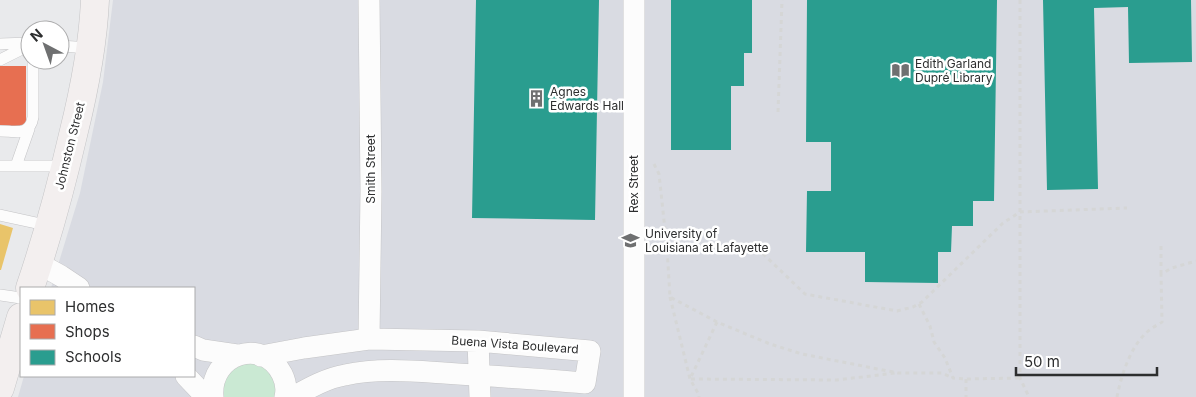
<svg xmlns="http://www.w3.org/2000/svg" width="1196" height="397" font-family="Inter,sans-serif">
  <rect width="100%" height="100%" fill="#e9eaec"/>
  <path fill="#d9dbe2" d="M113,0h1083v397h-1178l6,-21h170v-88h-143l29,-95 23,-111z"/>
  <path fill="#cae9d3" d="M247,361l25,10 6,26h-58l3,-22z"/>
  <path fill="#e9c46a" d="M0,224l13,4 -12,42h-1z"/>
  <path fill="#e76f51" d="M0,66h26v60h-26z"/>
  <path fill="#2a9d8f" d="M476,0h123l-4,220 -123,-2z
    M671,0h81v53h-8v33h-13v64h-60z
    M807,0h190l-3,201h-21v25h-21l-1,26h-13v31l-73,-1v-30h-59l1,-61h24v-49h-25z
    M1043,0h148l1,62 -63,1 -1,-56 -34,1 4,181 -51,1z"/>
  <g fill="none" stroke-linecap="round" stroke-linejoin="round">
    <defs>
      <path id="lane" d="M0,44l30,-1
        M60,46l30,2
        M0,60l30,-15
        M0,131c16,0 30,5 33,-14v-57
        M0,166h66
        M16,166l13,-37
        M0,215l50,11
        M0,295l21,3"/>
      <path id="street" d="M634,0v397
        M38,263l23,13 18,12
        M369,339l2,-148 -2,-191
        M478,341l2,56
        M194,346l9,4 34,5
        M261,356l43,-8 65,-9 109,2 112,10 -5,32c-47,-4 -94,-7 -141,-10 -32,-2 -66,-5 -99,2 -18,3 -36,13 -52,22
        M186,376l20,21
        M213,397c-4,-43 50,-61 69,-23 4,8 5,15 3,23"/>
      <path id="secondary" d="M30,288c17,-50 31,-101 43,-153 11,-44 20,-90 22,-135
        M0,388l21,-71"/>
    </defs>
    <use href="#lane" stroke="#c4c4c6" stroke-width="12"/>
    <use href="#street" stroke="#c4c4c6" stroke-width="22"/>
    <use href="#secondary" stroke="#c4c4c6" stroke-width="29"/>
    <path stroke="#d5d6d6" stroke-width="3" stroke-dasharray="4 4" stroke-linecap="butt" d="M1020,0v378l9,19
      M778,112l4,-112
      M654,164l5,10 8,74 3,49 47,25 53,22 32,10 96,19h44l11,5
      M757,248l48,46 92,17 16,-4 9,-5 81,-79 17,-11 107,-4
      M1161,274v-30
      M670,297l20,82 9,16v2
      M919,304l11,22 4,16 11,16 8,20 13,1 54,-1
      M717,322l-27,57 147,1 58,-7
      M966,379v18
      M1117,397c4,-21 13,-49 29,-64 4,-4 11,-8 16,-11l-1,-48 11,-6 24,-7"/>
    <use href="#lane" stroke="#fcfcfc" stroke-width="11"/>
    <use href="#street" stroke="#fcfcfc" stroke-width="21"/>
    <use href="#secondary" stroke="#f3efef" stroke-width="28"/>
  </g>
  <defs>
    <symbol id="library-bare" viewBox="-9 -9 18 18"><path d="M-6-4Q-3-5.5-.7-3.5V5Q-3 3-6 4ZM6-4Q3-5.5 .7-3.5V5Q3 3 6 4Z" fill="#6f7071" stroke="#fff" stroke-width="2.5" paint-order="stroke"/></symbol>
    <symbol id="building-bare" viewBox="-9 -9 18 18"><path d="M-4-6H4V6H1V3H-1V6H-4ZM-2.5-4.3h1.7v1.8h-1.7ZM.8-4.3h1.7v1.8H.8ZM-2.5-1h1.7V.8h-1.7ZM.8-1h1.7V.8H.8Z" fill="#6f7071" stroke="#fff" stroke-width="2.5" paint-order="stroke"/></symbol>
    <symbol id="university-bare" viewBox="-9 -9 18 18"><path d="M0-5L7-2L0 1L-7-2ZM-4 1L0 2.5L4 1V4Q0 6-4 4Z" fill="#6f7071" stroke="#fff" stroke-width="2.5" paint-order="stroke"/></symbol>
  </defs>
  <g fill-rule="evenodd">
    <use href="#library-bare" x="888" y="58" width="25" height="25"/>
    <use href="#building-bare" x="524" y="86" width="25" height="25"/>
    <use href="#university-bare" x="618" y="228" width="25" height="25"/>
  </g>
  <g text-anchor="middle" stroke-width="5" stroke-linejoin="round" paint-order="stroke">
    <g font-size="12" fill="#2d2e2f" stroke="#fff" text-anchor="start">
      <text x="915" y="68">Edith Garland<tspan x="915" dy="14">Dupré Library</tspan></text>
      <text x="550" y="96">Agnes<tspan x="550" dy="14">Edwards Hall</tspan></text>
      <text x="645" y="238">University of<tspan x="645" dy="14">Louisiana at Lafayette</tspan></text>
    </g>
    <g font-size="12" fill="#2d2e2f" stroke="#fff">
      <text transform="translate(70 146) rotate(-76)" y="4">Johnston Street</text>
      <text transform="translate(371 169) rotate(-90)" y="4">Smith Street</text>
      <text transform="translate(634 184) rotate(-90)" y="4">Rex Street</text>
      <text transform="translate(515 345) rotate(4)" y="4">Buena Vista Boulevard</text>
    </g>
  </g>
  <rect x="20" y="287" width="175" height="90" fill="#ffffff" stroke="#ababac"/>
  <rect x="30" y="300" width="25" height="15" fill="#e9c46a" stroke="#ababac"/>
  <text x="65" y="312" font-size="15" fill="#2d2e2f">Homes</text>
  <rect x="30" y="324" width="25" height="15" fill="#e76f51" stroke="#ababac"/>
  <text x="65" y="337" font-size="15" fill="#2d2e2f">Shops</text>
  <rect x="30" y="350" width="25" height="15" fill="#2a9d8f" stroke="#ababac"/>
  <text x="65" y="362" font-size="15" fill="#2d2e2f">Schools</text>
  <g transform="translate(45 45) rotate(319)"><circle r="24" fill="#ffffff" stroke="#ababac"/>
  <path d="M0-4L9 19L0 12L-9 19Z" fill="#6f7071"/>
  <text y="-8" font-size="14" font-weight="bold" text-anchor="middle" fill="#2d2e2f">N</text>
  </g>
  <path d="M1016 367v8h141v-8" fill="none" stroke="#2d2e2f" stroke-width="2.5"/>
  <text x="1024" y="367" font-size="15" fill="#2d2e2f" stroke="#ffffff" stroke-width="4" paint-order="stroke">50 m</text>
</svg>
